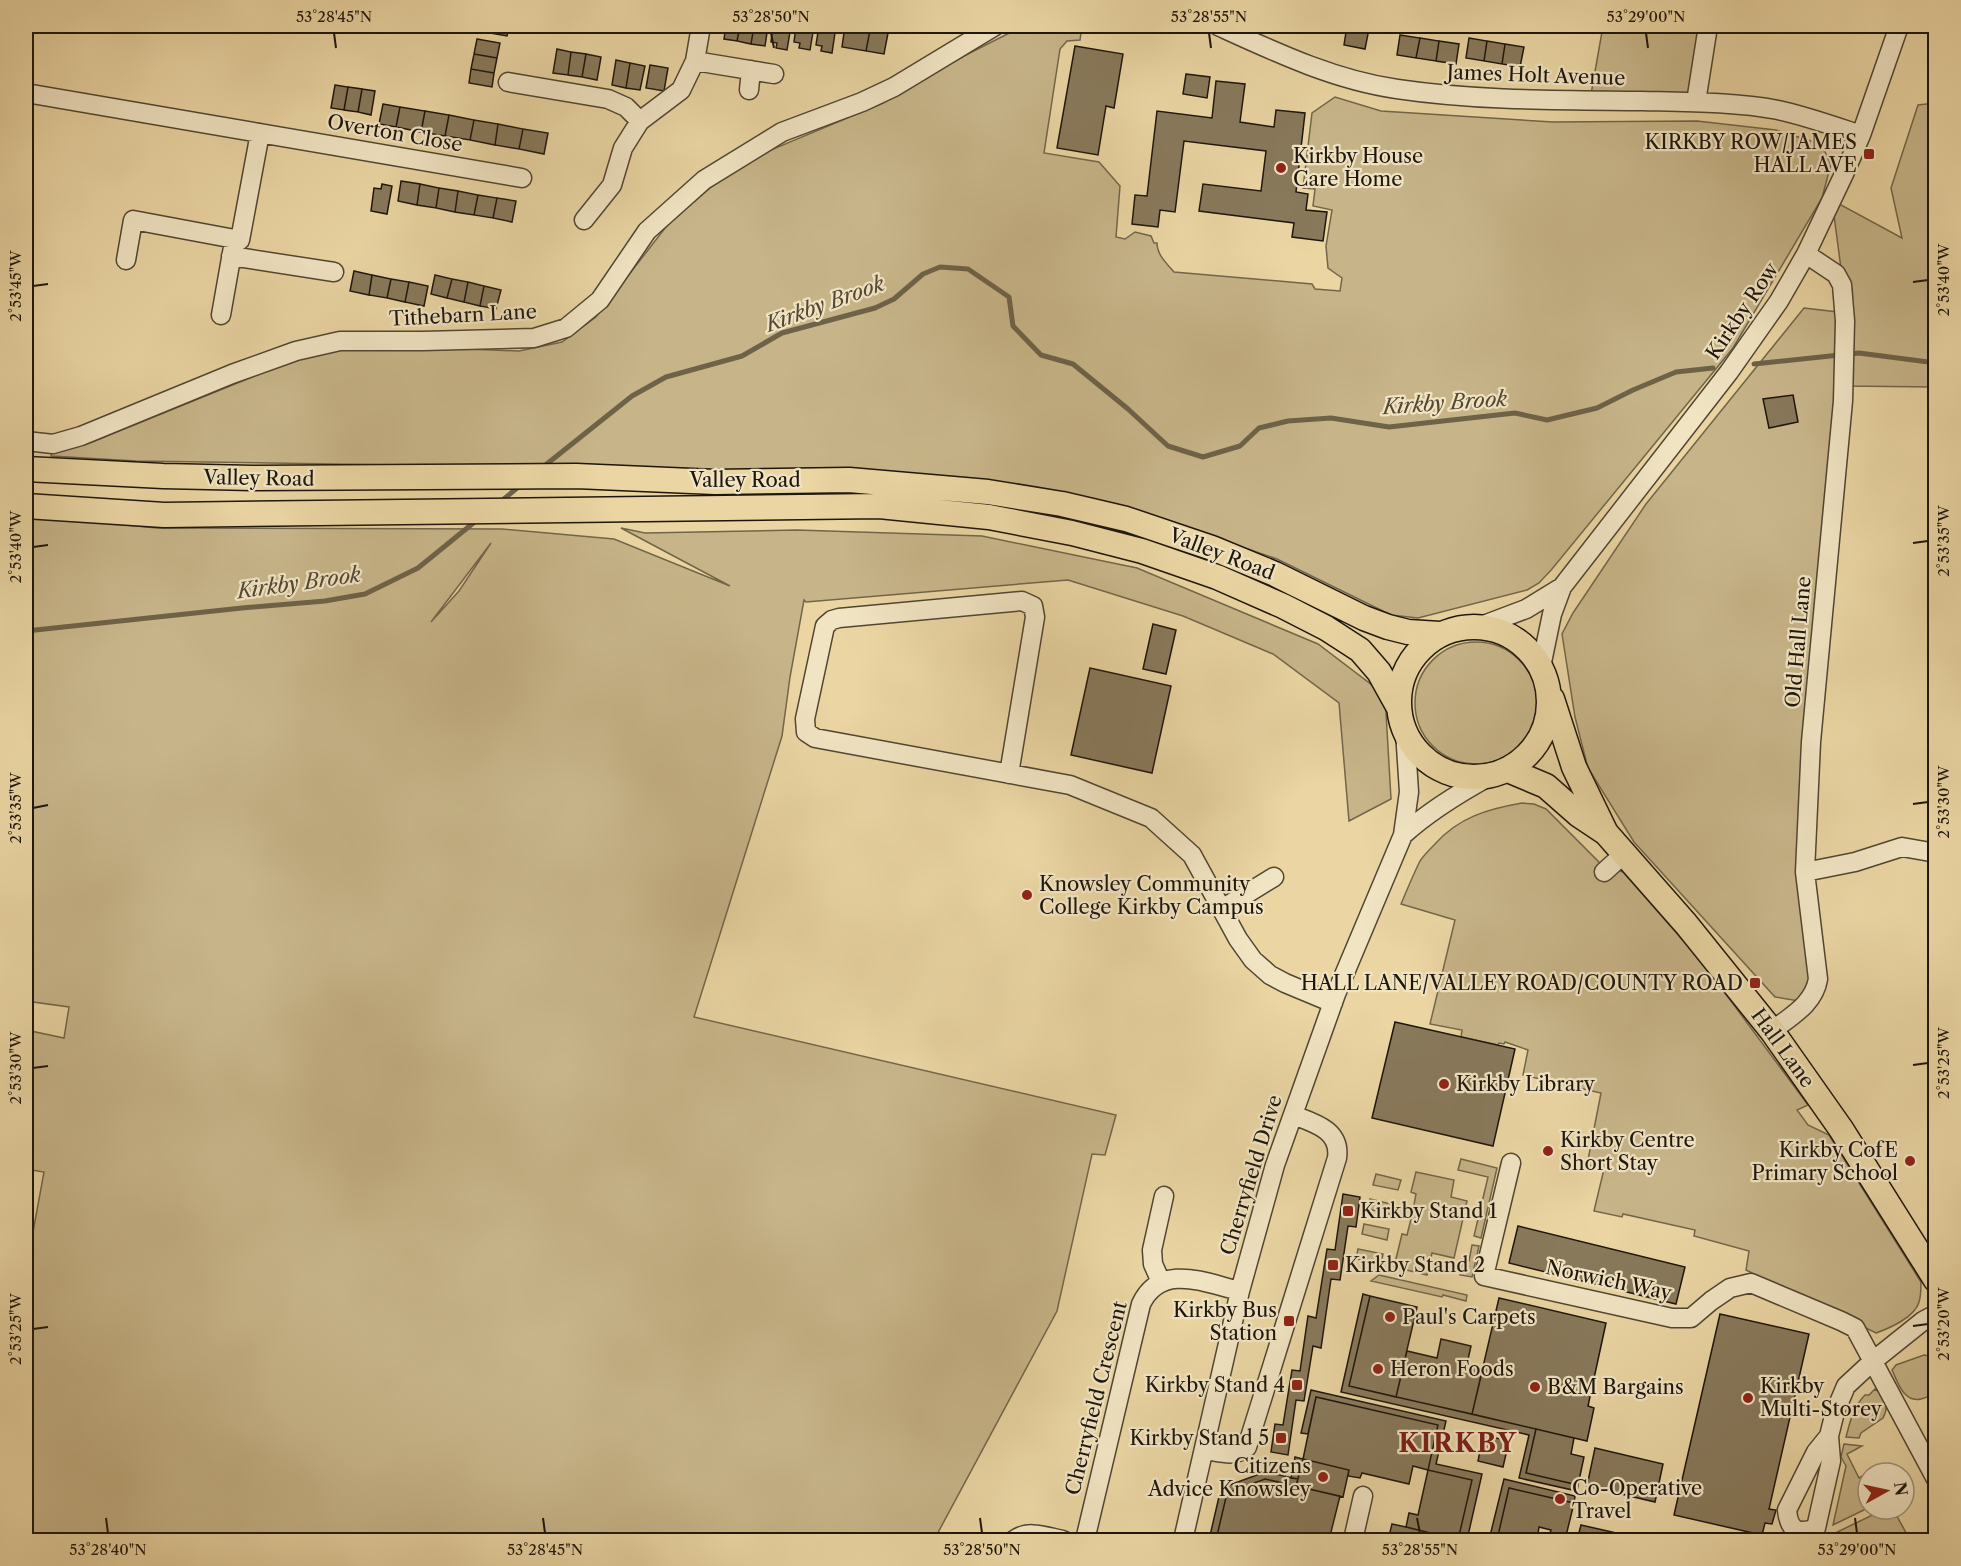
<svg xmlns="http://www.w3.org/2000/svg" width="1961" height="1566" font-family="'Libre Caslon Text',serif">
  <rect width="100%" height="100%" fill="#ead5a3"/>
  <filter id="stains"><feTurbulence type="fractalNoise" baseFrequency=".00333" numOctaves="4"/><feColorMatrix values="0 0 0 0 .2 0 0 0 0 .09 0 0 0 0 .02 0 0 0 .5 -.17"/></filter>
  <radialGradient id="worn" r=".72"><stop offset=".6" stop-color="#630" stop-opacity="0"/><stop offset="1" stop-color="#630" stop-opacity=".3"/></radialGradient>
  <path fill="#c7b589" stroke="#72664a" stroke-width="1.5" fill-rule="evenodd" d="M1023,26h59l-2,14 -13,1 -7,8 -16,104 55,9 21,24 -4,51 9,2 10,-7 16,4 3,7h3c0,12 10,21 17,29l138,12 3,5 25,2 2,-13 -14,-10 -2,-22 6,-36 -19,-4 2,-17 -12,-1 9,-75 23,-16 46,14 172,11 144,-1 79,9 45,14 10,20 -9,34 -89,150 -181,221 -13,14 -12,7 -109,28 -27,-3 -114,-56 -93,-32 -340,-55 -708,-11 -85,-5 1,-6 40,-8 202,-82 51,-12h97l77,3 43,-9 34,-25 73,-94 41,-35 42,-30 131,-55 77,-45z
    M1603,26h104l-11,76 -106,-2z
    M1935,103v284l-91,-1 1,-87 -13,-99 70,38 -11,-50 27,-83z
    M1804,308l34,4 -1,88 -38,473 13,111 -13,17 -24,-4 -141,-155 -46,-74 -13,-51 -13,-83 11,-21 73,-109z
    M26,515l131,13 345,1 112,10 116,47 -109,-58 24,5 152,-3 185,6 155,32 181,76 67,51 6,104 -42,22 -10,-118 -66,-49 -90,-38 -115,-36 -262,22 -2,-2 -14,77 -8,59 -88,281 422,98 -11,40 -13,-1 -35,157 -123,229h-908v-270l18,-98 -18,-3v-139l38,8 5,-31 -43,-6zM491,543l-32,48 -28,31z
    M1415 703a61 61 0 1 1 122 0a61 61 0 1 1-122 0Z
    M1522,803l12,1 12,5 56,56 21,7 79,90 106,143 -11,5 11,15 21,10 92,147c0,6 0,14 -2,20 -4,15 -29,26 -43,31l-130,-63 3,-19 -55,-15 1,-6 -72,-16 -1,3 -28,-6 10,-42 -17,-4 14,-72 -78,-18 5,-25 -23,-8 -1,2 -5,-1 -1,2 -37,-8 1,-7 -32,-6 25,-104 -54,-16c6,-14 12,-29 19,-43 4,-6 10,-12 15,-17 24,-27 53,-35 87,-41z
    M1461,1159l36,9 -16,70 -7,-2 14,-59 -30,-7z
    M1416,1172l38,8 -3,17 16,4 -13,57 -22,-5 -5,22 -33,-8 8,-33 5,1 4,-16 -6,-2 2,-8 6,1 3,-16 -5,-2z
    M1376,1174l25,6 -3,10 -25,-5z
    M1370,1199l25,6 -2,10 -25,-6z
    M1364,1224l25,5 -2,11 -25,-6z
    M1472,1245l7,1 -7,31 -12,-2 3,-15 6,1z
    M1358,1249l25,5 -2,10 -25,-5z
    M1379,1275l88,20 -1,6 -23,-6 -1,2 -71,-16z
    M1924,1355l11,2v37c-4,1 -9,4 -14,5 -17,4 -23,-16 -29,-29l4,-5z
    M1875,1389c12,7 14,17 8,29l-22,15 -2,5 -13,-1c4,-15 7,-30 19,-42h4z
    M1844,1444l18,2 -15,8 12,24 14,-8 1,3h-6v35l-35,17 13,-59 -5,-9z
    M1885,1509h8l17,31h-81l2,-5z"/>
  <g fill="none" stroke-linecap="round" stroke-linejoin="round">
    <path stroke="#6e6248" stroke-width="5" d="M1754,364l105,-11 77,10
      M543,467l89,-71 34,-19 76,-21 40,-23 93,-25 19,-9 29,-25 17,-7 28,2 41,28 4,29 28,29 32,9 55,45 40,37 35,11 37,-11 19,-18 29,-7 43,-3 58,9 126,-14 32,7 50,-12 36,-18 43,-18 37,-4
      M499,503l23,-19
      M26,631l216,-23 83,-7 40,-7 53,-26 59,-48"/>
  </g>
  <path fill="#88795b" stroke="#1d160c" stroke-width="1.5" d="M430,26h16l-1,6 -16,-3z
    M479,26h30l-2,10 -29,-5z
    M726,26h14l-3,15 -13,-2z
    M740,26h14l-3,18 -14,-3z
    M754,26h14l-3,20 -14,-2z
    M773,26h18l-4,24 -11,-2 1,-5 -6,-1z
    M796,26h18l-4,24 -11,-2 1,-5 -6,-1z
    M819,26h17l-4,27 -11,-2 1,-5 -6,-1z
    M845,26l25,4 -4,21 -24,-4z
    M1347,26l22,3 -4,20 -21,-4z
    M870,30l18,3 -4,21 -18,-3z
    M1400,35l20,3 -4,20 -19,-3z
    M1420,38l19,3 -3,20 -20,-3z
    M1469,38l18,3 -3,20 -18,-3z
    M477,39l23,4 -3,15 -23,-4z
    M1439,41l20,3 -3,20 -20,-3z
    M1487,41l18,3 -3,20 -18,-3z
    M1505,44l19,3 -4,20 -18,-3z
    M1075,46l48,8 -9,54 -8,-2 -8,49 -41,-7z
    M557,49l14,3 -3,23 -15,-2z
    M571,52l15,2 -4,23 -14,-2z
    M474,54l23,4 -3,15 -23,-4z
    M586,54l15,3 -4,23 -15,-3z
    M616,60l14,3 -4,25 -14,-3z
    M630,63l15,3 -5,24 -14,-2z
    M650,65l18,3 -4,23 -18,-3z
    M471,69l23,4 -2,14 -23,-4z
    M1186,74l24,3 -3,21 -24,-4z
    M1216,81l29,3 -5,38 34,5 2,-17 29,3 -9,79 12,2 -2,16 21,2 -4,29 -31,-4 2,-14 -95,-12 4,-27 58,7 5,-40 -82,-10 -9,71 -15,-2 -2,17 -26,-3 3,-29 12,1 10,-85 55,7z
    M335,85l13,2 -4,23 -13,-2z
    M348,87l14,2 -4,23 -14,-2z
    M362,89l13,2 -4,24 -13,-3z
    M383,104l17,3 -4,20 -17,-3z
    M400,107l25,4 -4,21 -25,-5z
    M425,111l24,4 -4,21 -24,-4z
    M449,115l25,5 -4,20 -25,-4z
    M474,120l24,4 -3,21 -25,-5z
    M498,124l25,5 -4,20 -24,-4z
    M523,129l25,4 -4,21 -25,-5z
    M401,181l19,3 -3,21 -19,-4z
    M382,184l10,2 -5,28 -16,-3 3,-23 7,1z
    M420,184l19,4 -3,20 -19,-3z
    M439,188l19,3 -3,21 -19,-4z
    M458,191l20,4 -4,20 -19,-3z
    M478,195l19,3 -4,20 -19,-3z
    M497,198l19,3 -4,21 -19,-4z
    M354,271l18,4 -3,20 -19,-4z
    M372,275l19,4 -4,19 -18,-3z
    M435,275l17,4 -5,19 -16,-4z
    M391,279l18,3 -4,20 -18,-4z
    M452,279l16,3 -4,20 -17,-4z
    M409,282l19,4 -4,20 -19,-4z
    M468,282l16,4 -4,20 -16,-4z
    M484,286l17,4 -5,19 -16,-3z
    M1793,395l5,27 -29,6 -6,-29z
    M1153,624l23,6 -10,44 -23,-5z
    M1090,668l81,18 -19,87 -81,-18z
    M1395,1022l120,27 -22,97 -121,-28z
    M1343,1194l17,3 -4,30 -8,-1 -8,54 -9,-1 -10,69 -8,-2 -9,55 -8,-1 -8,55 -17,-3 4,-28 8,1 9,-55 8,1 8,-55 8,2 11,-69 8,1z
    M1518,1226l167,41 -9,37 -167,-41z
    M1363,1294l7,2 -21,90 187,43 -10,44 52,12 -1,6 -58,-13 10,-43 -188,-43z
    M1370,1296l47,11 -21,90 -47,-11z
    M1499,1298l107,25 -18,83 6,2 -7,33 -115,-27z
    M1720,1314l89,20 -40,175 7,1 -4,14 -7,-1 -3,12 -88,-20z
    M1441,1339l30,7 -4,18 16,4 -11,46 -76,-17 11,-46 30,7z
    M1311,1390l135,31 -10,43 46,10 -15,66h-9l14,-60 -44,-10 10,-45 -122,-28 -8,37 -7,-1z
    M1316,1397l122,28 -10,45 -15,-4 -4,18 -47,-11 -2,5 -12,-2 1,-6 -46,-11z
    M1536,1429l38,9 -3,16 13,3 -6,28 -52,-12z
    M1483,1435l26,6 -6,26 -25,-6z
    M1595,1448l68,16 -8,38 -68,-16z
    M1295,1457l8,2 -5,20 -7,-1z
    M1303,1459l46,11 -6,27 -47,-11z
    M1428,1470l44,10 -14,60 -52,-13 3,-14 9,2z
    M1265,1472l33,7 -2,7 -31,-7 -38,14 -11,47h-7l12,-52z
    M1265,1479l75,17 -11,44h-113l11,-47z
    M1504,1479l71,17 -1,7 -65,-15 -12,52h-8z
    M1509,1488l65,15 -9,37 -16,-4 2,-6 -12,-3 -2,13h-40z
    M1392,1524l14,3 53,13h-71z
    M1581,1525l66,15h-70z"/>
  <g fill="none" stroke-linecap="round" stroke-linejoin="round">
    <defs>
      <path id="minor" d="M1218,26c57,26 116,54 179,63 81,12 164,11 245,12 43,1 94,1 136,9 28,6 56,16 83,25
        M695,61l79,13
        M508,82l100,17 18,8 14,14
        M749,90l2,-20
        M26,93l496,85
        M1696,102l12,-76
        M584,220l28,-35 11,-37 17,-27 41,-31 14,-29 6,-35
        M231,256l103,16
        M126,260l7,-40 107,20 20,-107
        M221,315l12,-68
        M26,441l27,3 28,-8 151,-62 64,-23 44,-10h83l111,-3 32,-10 34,-28 47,-69 57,-51 78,-48 80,-30 32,-15 101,-61
        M1481,626l45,-17 36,-22
        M1541,667l11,-53 10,-27 167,-215 50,-71 27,-47 38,-80 17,-39 38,-109
        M1009,774l26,-157 -2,-11 -11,-5 -183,17 -7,2 -7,6 -20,93 1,13 9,6 255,47 81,33 41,37 46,84 15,21 17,15 15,8 48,20
        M1403,835c26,-24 56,-42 87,-59
        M1604,872l21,-19
        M1805,872l50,-10 47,-15 34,6
        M1222,909l52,-32
        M1772,1031c19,-15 42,-27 46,-52l-13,-107 6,-130 32,-341 2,-80 -3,-36 -6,-11 -30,-20
        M1511,1163l-27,113 188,42h19l20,-17 19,-13 21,-5 90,38 14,7 81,151
        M1161,1282l-8,-18 -1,-14 12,-54
        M1829,1436l-13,16 -29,58c2,20 10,25 29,18l15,-67 -2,-25 6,-24 11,-26 27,-25 50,-40 13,-7
        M1205,1450c15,2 30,8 42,-3l90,-289c4,-28 -23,-35 -44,-43
        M1014,1540c14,-11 33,-3 49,0
        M1085,1540l56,-236c20,-42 64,-21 99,-13
        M1183,1540l57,-249 35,-126 61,-171 67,-159 6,-43 -4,-61
        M1353,1540l10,-44"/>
      <path id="major" d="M26,469l137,7 90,2 323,-2 139,6 134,-2 139,12 74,12 64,15 86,29 63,26 89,44 24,9 20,5 32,2
        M26,506l138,9 715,-9 110,11 83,16 70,18 75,26 66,29 43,22 34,22 19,22 20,36
        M1399 702a75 75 0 1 1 150 0a75 75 0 1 1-150 0Z
        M1552,699l22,68 31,64
        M1508,770l38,16 33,29 27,18 80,91 86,107 69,98 95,151"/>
    </defs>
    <use href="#minor" stroke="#504632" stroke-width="21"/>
    <use href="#major" stroke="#1d160c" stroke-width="27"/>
    <use href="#minor" stroke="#f1e4c3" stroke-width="18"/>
    <use href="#major" stroke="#ead5a3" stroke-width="24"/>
  </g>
  <path fill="none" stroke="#1d160c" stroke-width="2" d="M334,33l2,15M771,33l3,15M1209,33l2,15M1646,33l2,15M1913,282l15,-2M33,286l15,-2M1913,543l15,-2M33,547l15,-2M1913,804l15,-2M33,808l15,-3M1913,1065l15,-2M33,1068l15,-2M1913,1326l15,-2M33,1329l15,-2M106,1518l2,15M543,1518l2,15M980,1518l2,15M1417,1518l3,15M1855,1518l2,15"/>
  <g fill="#8f2418" stroke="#f1e4c3" stroke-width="2">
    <rect x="1863" y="148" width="12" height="12" rx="3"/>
    <circle cx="1281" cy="168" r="6"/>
    <circle cx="1027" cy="895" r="6"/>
    <rect x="1749" y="977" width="12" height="12" rx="3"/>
    <circle cx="1444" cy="1084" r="6"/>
    <circle cx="1548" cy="1151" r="6"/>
    <circle cx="1910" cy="1161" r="6"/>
    <rect x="1342" y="1205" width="12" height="12" rx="3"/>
    <rect x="1327" y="1259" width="12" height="12" rx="3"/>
    <circle cx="1390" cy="1317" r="6"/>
    <rect x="1283" y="1315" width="12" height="12" rx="3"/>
    <circle cx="1378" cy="1369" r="6"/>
    <rect x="1291" y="1379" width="12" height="12" rx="3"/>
    <circle cx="1535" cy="1387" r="6"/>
    <circle cx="1748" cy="1398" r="6"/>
    <rect x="1275" y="1432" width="12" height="12" rx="3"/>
    <circle cx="1323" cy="1477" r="6"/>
    <circle cx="1560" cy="1499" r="6"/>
  </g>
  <g text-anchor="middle" stroke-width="4.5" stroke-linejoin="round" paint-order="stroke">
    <g font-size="20" fill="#1d160c" stroke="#f1e4c3">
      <text transform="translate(1536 75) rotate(2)" y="7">James Holt Avenue</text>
      <text transform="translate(395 133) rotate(10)" y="7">Overton Close</text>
      <text transform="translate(1742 311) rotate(-56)" y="7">Kirkby Row</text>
      <text transform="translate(463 315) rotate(-3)" y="7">Tithebarn Lane</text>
      <text transform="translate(259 478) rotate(1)" y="7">Valley Road</text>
      <text x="745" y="487">Valley Road</text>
      <text transform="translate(1222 554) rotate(21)" y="7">Valley Road</text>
      <text transform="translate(1798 642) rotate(-85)" y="7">Old Hall Lane</text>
      <text transform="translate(1783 1048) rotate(54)" y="7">Hall Lane</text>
      <text transform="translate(1251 1175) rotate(-73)" y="7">Cherryfield Drive</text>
      <text transform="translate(1609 1280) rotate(12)" y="7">Norwich Way</text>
      <text transform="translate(1096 1398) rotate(-76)" y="7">Cherryfield Crescent</text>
    </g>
    <g font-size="20" fill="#1d160c" stroke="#f1e4c3" text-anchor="start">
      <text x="1857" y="149" text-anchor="end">KIRKBY ROW/JAMES<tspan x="1857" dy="23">HALL AVE</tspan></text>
      <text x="1293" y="163">Kirkby House<tspan x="1293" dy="23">Care Home</tspan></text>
      <text x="1039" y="891">Knowsley Community<tspan x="1039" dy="23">College Kirkby Campus</tspan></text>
      <text x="1743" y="990" text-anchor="end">HALL LANE/VALLEY ROAD/COUNTY ROAD</text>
      <text x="1456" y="1091">Kirkby Library</text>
      <text x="1560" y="1147">Kirkby Centre<tspan x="1560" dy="23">Short Stay</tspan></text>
      <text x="1898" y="1157" text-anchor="end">Kirkby CofE<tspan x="1898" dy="23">Primary School</tspan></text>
      <text x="1360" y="1218">Kirkby Stand 1</text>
      <text x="1345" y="1272">Kirkby Stand 2</text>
      <text x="1277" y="1317" text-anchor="end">Kirkby Bus<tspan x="1277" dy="23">Station</tspan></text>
      <text x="1402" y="1324">Paul's Carpets</text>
      <text x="1390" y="1376">Heron Foods</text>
      <text x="1285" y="1392" text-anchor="end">Kirkby Stand 4</text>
      <text x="1760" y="1393">Kirkby<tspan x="1760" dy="23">Multi-Storey</tspan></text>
      <text x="1547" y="1394">B&amp;M Bargains</text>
      <text x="1269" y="1445" text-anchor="end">Kirkby Stand 5</text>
      <text x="1311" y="1473" text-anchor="end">Citizens<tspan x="1311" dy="23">Advice Knowsley</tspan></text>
      <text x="1572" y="1495">Co-Operative<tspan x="1572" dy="23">Travel</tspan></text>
    </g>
    <g font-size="21" font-style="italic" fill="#534834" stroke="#f1e4c3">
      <text transform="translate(825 304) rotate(-20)" y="7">Kirkby Brook</text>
      <text transform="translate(1445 403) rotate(-4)" y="7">Kirkby Brook</text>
      <text transform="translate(299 583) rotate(-8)" y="7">Kirkby Brook</text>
    </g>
    <g font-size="26" font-weight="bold" letter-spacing="1.5" fill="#7a1f14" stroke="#f1e4c3">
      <text x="1458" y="1452">KIRKBY</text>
    </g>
  </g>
  <rect width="1961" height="1566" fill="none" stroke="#ead5a3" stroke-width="66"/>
  <g transform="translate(1886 1491) rotate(82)"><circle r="28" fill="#f1e4c3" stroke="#9c927a" stroke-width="1.5"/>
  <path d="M0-4.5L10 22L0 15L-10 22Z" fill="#8f2418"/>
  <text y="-9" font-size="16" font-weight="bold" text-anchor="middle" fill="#1d160c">N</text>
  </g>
  <rect x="33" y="33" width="1895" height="1500" fill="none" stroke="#1d160c" stroke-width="2"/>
  <g font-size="15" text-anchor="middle" fill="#1d160c">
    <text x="334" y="22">53°28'45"N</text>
    <text x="771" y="22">53°28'50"N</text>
    <text x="1209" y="22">53°28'55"N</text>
    <text x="1646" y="22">53°29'00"N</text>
    <text transform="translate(1944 280) rotate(-90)" y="5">2°53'40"W</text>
    <text transform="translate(16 286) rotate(-90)" y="5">2°53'45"W</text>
    <text transform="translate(1944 541) rotate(-90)" y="5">2°53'35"W</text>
    <text transform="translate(16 547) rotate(-90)" y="5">2°53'40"W</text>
    <text transform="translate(1944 802) rotate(-90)" y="5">2°53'30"W</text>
    <text transform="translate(16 808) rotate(-90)" y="5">2°53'35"W</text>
    <text transform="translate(1944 1063) rotate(-90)" y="5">2°53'25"W</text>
    <text transform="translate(16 1068) rotate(-90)" y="5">2°53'30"W</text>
    <text transform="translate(1944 1324) rotate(-90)" y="5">2°53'20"W</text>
    <text transform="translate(16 1329) rotate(-90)" y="5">2°53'25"W</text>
    <text x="108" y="1555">53°28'40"N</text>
    <text x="545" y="1555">53°28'45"N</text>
    <text x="982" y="1555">53°28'50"N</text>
    <text x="1420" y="1555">53°28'55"N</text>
    <text x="1857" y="1555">53°29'00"N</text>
  </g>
  <rect width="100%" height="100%" filter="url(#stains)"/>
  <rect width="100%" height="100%" fill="url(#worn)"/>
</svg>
